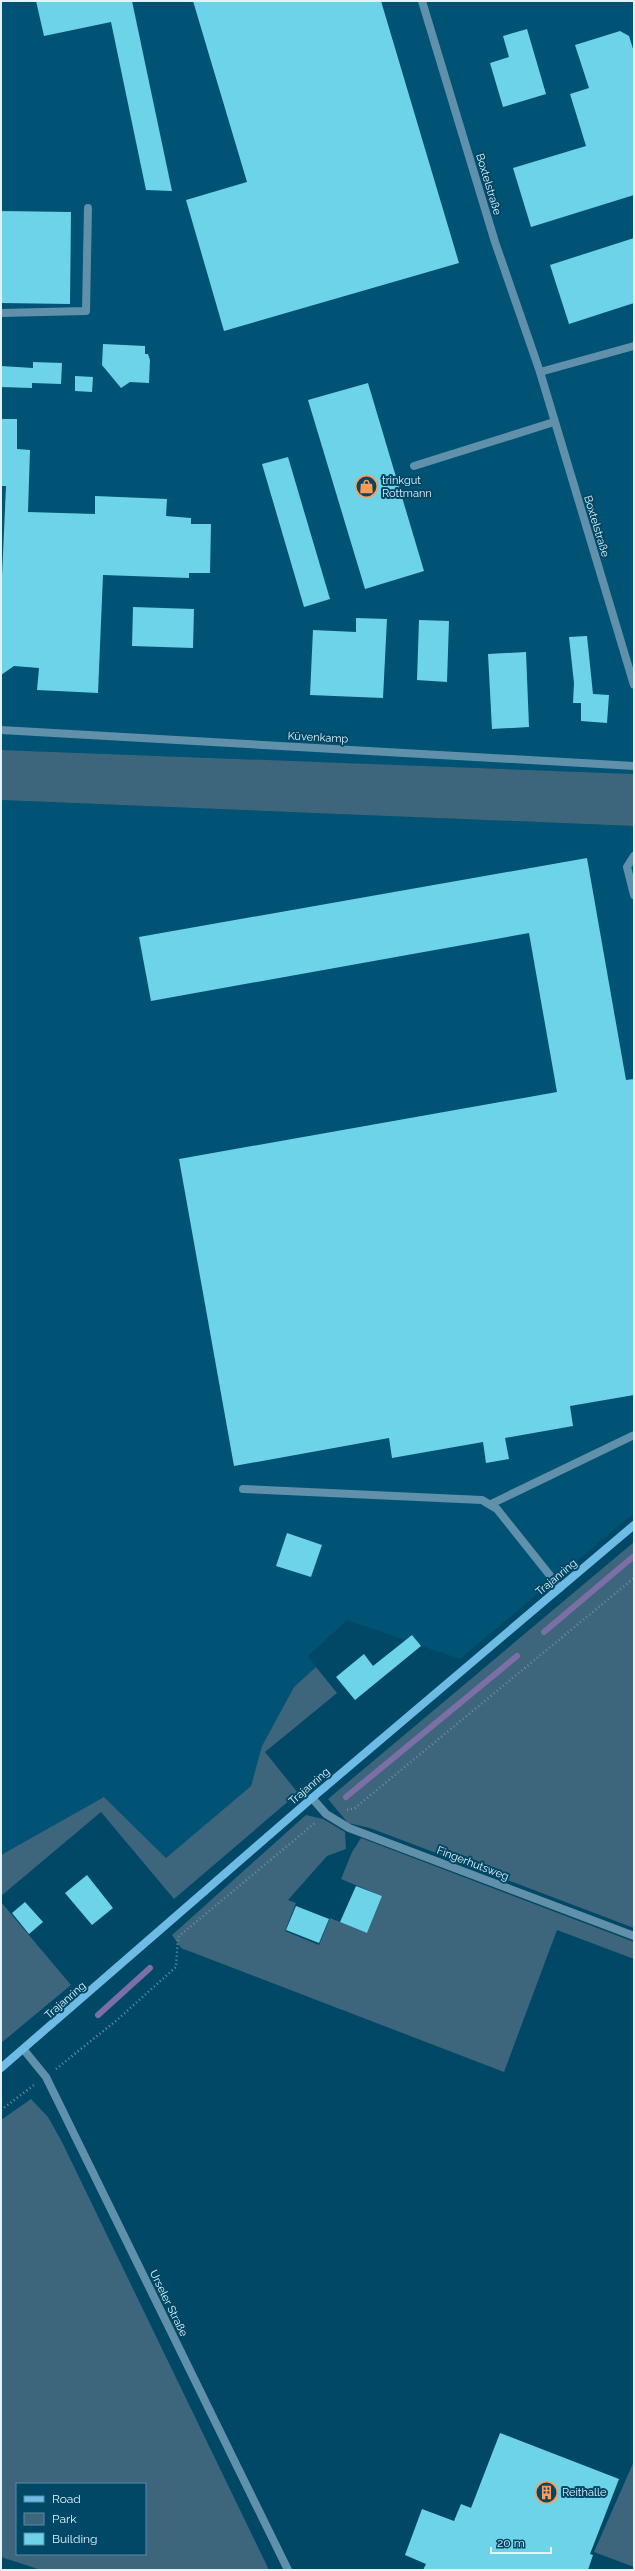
<svg xmlns="http://www.w3.org/2000/svg" width="635" height="2571" font-family="Raleway,sans-serif">
  <rect width="100%" height="100%" fill="#004865"/>
  <path fill="#005374" d="M1,1h633v773l-633,-24z
    M1,800l633,26v687l-174,146 -113,-39 -39,36 8,11 -22,20 -32,59 -11,40 -85,72 -62,-61 -103,58z"/>
  <path fill="#3d657c" fill-rule="evenodd" d="M1,750l633,24v52l-633,-26z
    M634,1542v386l-264,-100 -22,-5 -20,-24z
    M316,1667l21,26 -72,59 33,41 -124,106 -73,-87 -100,84v-41l103,-58 62,61 85,-72 11,-40 32,-59z
    M306,1815l17,4 22,13 1,17 -19,7 -39,44 8,3 -11,28 34,14 11,-27 37,15 15,-37 -41,-17 11,-27 9,-14 273,104v17l-77,-29 -53,142 -323,-124 -9,-13z
    M1,1902l70,83 -70,58z
    M31,2099l17,18 14,25 207,428h-228l-40,-13v-437zM17,2484h128v70h-128z
    M634,2461v106l-40,-15z"/>
  <g fill="none" stroke-linecap="round" stroke-linejoin="round">
    <path stroke="#7b6fa5" stroke-width="6" d="M544,1632l90,-76
      M346,1797l171,-141
      M98,2015l52,-47"/>
  </g>
  <path fill="#6dd3e9" d="M36,1h96l40,190 -26,-1 -35,-168 -67,14z
    M193,1h188l78,262 -235,68 -38,-131 61,-18z
    M527,29l19,65 -43,13 -13,-44 19,-6 -6,-21z
    M620,31l9,5 5,16v143l-103,32 -18,-59 73,-22 -16,-52 19,-6 -14,-43z
    M1,211l70,1 -1,92 -69,-1z
    M634,238v65l-65,21 -19,-59z
    M103,344l42,2v8h3l2,6 -1,23 -19,-1 -9,6 -19,-23z
    M33,362l29,1 -1,21 -29,-1v5l-31,-1v-21l32,2z
    M75,376l18,1 -1,15 -17,-1z
    M368,383l56,188 -59,18 -57,-189z
    M1,419h16v30l13,1 -2,62 67,2v-18l72,3 -1,17 25,2v6h20l-1,49h-21v5l-86,-3 -5,118 -61,-3 2,-22 -25,-2 -13,9v-76l5,-113h-5z
    M288,457l42,142 -26,8 -42,-143z
    M133,607l61,2 -1,39 -61,-2z
    M356,618l31,1 -4,79 -73,-3 3,-65 43,2z
    M419,620l30,1 -2,61 -30,-2z
    M587,636l6,58 16,1 -2,28 -26,-2v-18h-8l1,-20 -5,-46z
    M526,652l3,75 -37,2 -4,-75z
    M587,858l39,222 8,-1v316l-64,11 3,20 -68,12 4,21 -23,4 -3,-21 -91,16 -3,-20 -155,28 -55,-307 378,-67 -28,-159 -378,68 -12,-64z
    M287,1533l35,12 -11,32 -35,-11z
    M412,1635l9,11 -66,54 -19,-23 28,-23 9,12z
    M87,1875l26,33 -21,17 -27,-32z
    M356,1886l26,10 -15,37 -27,-11z
    M25,1902l18,20 -14,12 -17,-21z
    M296,1906l33,13 -10,24 -33,-13z
    M500,2433l119,46 -29,75 3,1 -5,15h-165l3,-6 -21,-9 17,-46 32,12 7,-17 10,4z"/>
  <g fill="none" stroke-linecap="round" stroke-linejoin="round">
    <path stroke="#6493a7" stroke-width="2.5" stroke-dasharray="1 3" stroke-linecap="butt" d="M347,1810l8,-2 279,-230
      M56,2069l61,-49 59,-53 2,-30 138,-115
      M1,2110l33,-25"/>
    <path stroke="#6190aa" stroke-width="8" d="M1,313l85,-2 2,-103
      M414,466l140,-44
      M634,856l-7,11 7,28
      M243,1489l239,11 15,9 63,79
      M491,1504l143,-69"/>
    <path stroke="#6190aa" stroke-width="8" d="M422,1l73,241 45,130 94,313
      M540,372l94,-26
      M1,730l633,36
      M312,1798l14,16 23,14 285,108"/>
    <path stroke="#6190aa" stroke-width="8" d="M24,2050l22,27 242,493"/>
    <path stroke="#6ebbe5" stroke-width="8" d="M1,2068l311,-270 322,-273"/>
  </g>
  <defs>
    <symbol id="shop-ring" viewBox="-11 -11 22 22"><circle r="9.5" fill="#004865" stroke="#fe9c57" stroke-width="1.5"/><path d="M-5-2.5h2.3a2.7 3.5 0 0 1 5.4 0H5L5.5 6h-11ZM-1.5-2.5h3a1.5 2.3 0 0 0-3 0Z" fill="#fe9c57"/></symbol>
    <symbol id="building-ring" viewBox="-11 -11 22 22"><circle r="9.5" fill="#004865" stroke="#fe9c57" stroke-width="1.5"/><path d="M-4-6H4V6H1V3H-1V6H-4ZM-2.5-4.3h1.7v1.8h-1.7ZM.8-4.3h1.7v1.8H.8ZM-2.5-1h1.7V.8h-1.7ZM.8-1h1.7V.8H.8Z" fill="#fe9c57"/></symbol>
  </defs>
  <g fill-rule="evenodd">
    <use href="#shop-ring" x="354" y="474" width="25" height="25"/>
    <use href="#building-ring" x="534" y="2480" width="25" height="25"/>
  </g>
  <g text-anchor="middle" stroke-width="4" stroke-linejoin="round" paint-order="stroke">
    <g font-size="11" fill="#e3f2fb" stroke="#004865">
      <text transform="translate(489 184) rotate(73)" y="4">Boxtelstraße</text>
      <text transform="translate(597 526) rotate(73)" y="4">Boxtelstraße</text>
      <text transform="translate(318 737) rotate(3)" y="4">Küvenkamp</text>
      <text transform="translate(556 1577) rotate(-40)" y="4">Trajanring</text>
      <text transform="translate(309 1786) rotate(-41)" y="4">Trajanring</text>
      <text transform="translate(473 1863) rotate(21)" y="4">Fingerhutsweg</text>
      <text transform="translate(65 2000) rotate(-41)" y="4">Trajanring</text>
      <text transform="translate(169 2303) rotate(64)" y="4">Urseler Straße</text>
    </g>
    <g font-size="11" fill="#e3f2fb" stroke="#004865" text-anchor="start">
      <text x="382" y="484">trinkgut<tspan x="382" dy="13">Rottmann</tspan></text>
      <text x="562" y="2496">Reithalle</text>
    </g>
  </g>
  <rect width="635" height="2571" fill="none" stroke="#e3f2fb" stroke-width="4"/>
  <rect x="16" y="2483" width="130" height="72" fill="#004865" stroke="#5b8ca1"/>
  <rect x="24" y="2496" width="20" height="6" fill="#6ebbe5" stroke="#5b8ca1"/>
  <text x="52" y="2503" font-size="12" fill="#e3f2fb">Road</text>
  <rect x="24" y="2513" width="20" height="12" fill="#3d657c" stroke="#5b8ca1"/>
  <text x="52" y="2523" font-size="12" fill="#e3f2fb">Park</text>
  <rect x="24" y="2533" width="20" height="12" fill="#6dd3e9" stroke="#5b8ca1"/>
  <text x="52" y="2543" font-size="12" fill="#e3f2fb">Building</text>
  <path d="M491 2547v6h60v-6" fill="none" stroke="#e3f2fb" stroke-width="2"/>
  <text x="497" y="2547" font-size="12" fill="#e3f2fb" stroke="#004865" stroke-width="3" paint-order="stroke">20 m</text>
</svg>
